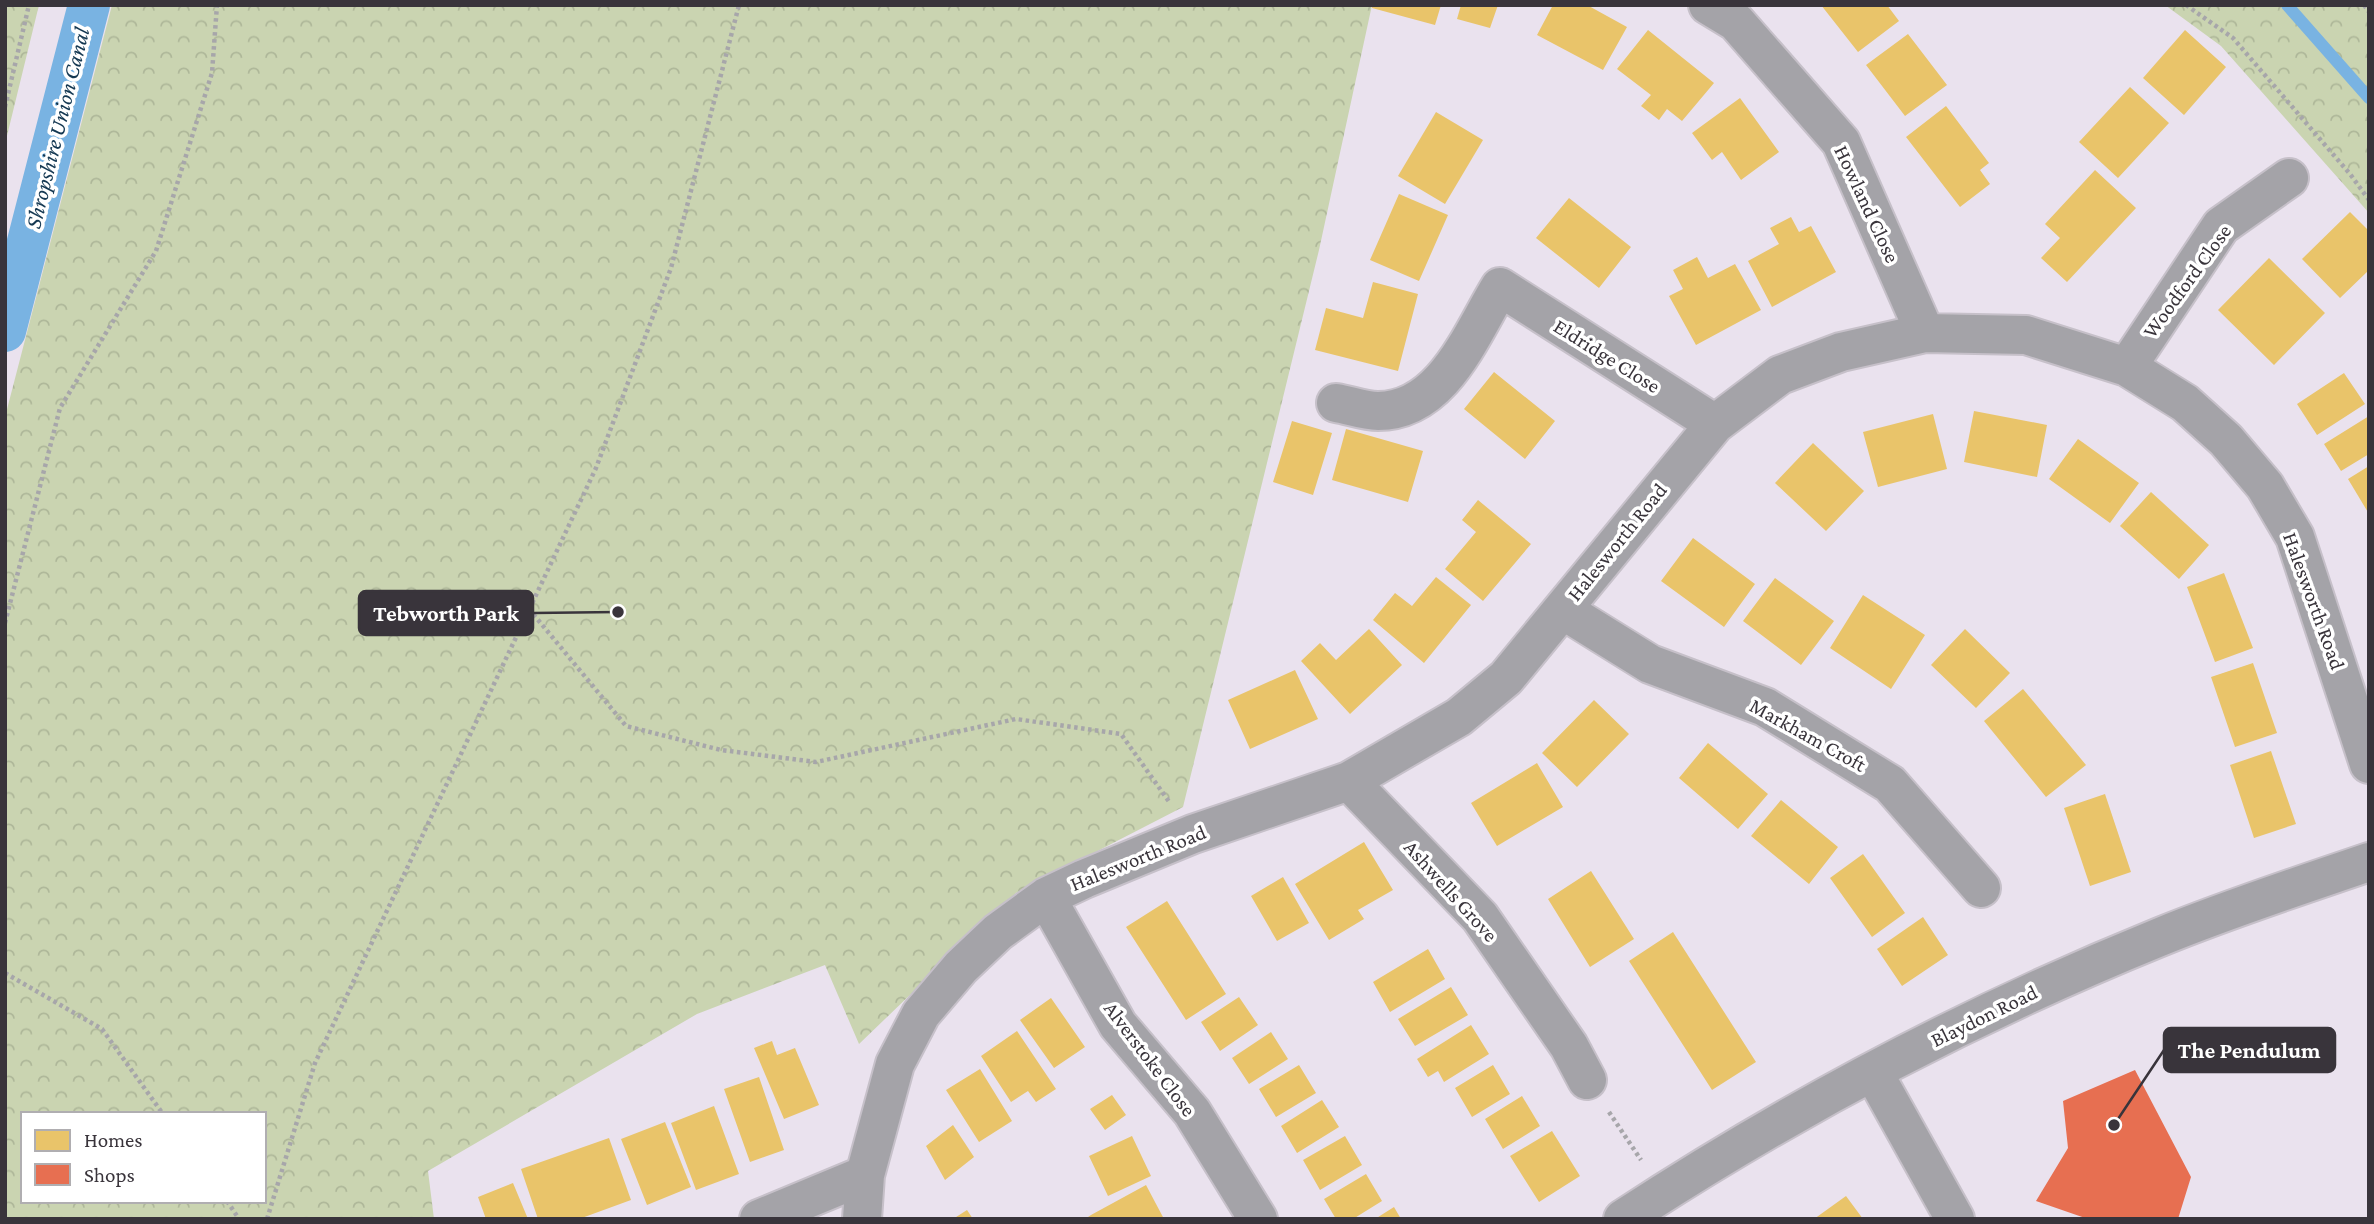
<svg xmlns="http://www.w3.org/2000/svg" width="2374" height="1224" font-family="'Crimson Pro',serif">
  <defs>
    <pattern id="park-crowns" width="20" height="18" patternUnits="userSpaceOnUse" patternTransform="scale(1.75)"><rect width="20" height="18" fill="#cad4b1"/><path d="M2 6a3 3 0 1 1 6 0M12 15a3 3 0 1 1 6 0" fill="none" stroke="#aeb799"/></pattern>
  </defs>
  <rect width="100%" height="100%" fill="#eae2ee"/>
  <path fill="url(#park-crowns)" fill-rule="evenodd" d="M5,5h34l-34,139z
    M112,5h1260l-53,245 -136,557 -167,86 -157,151 -34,-79 -128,49 -269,157 6,48h-429v-802zM23,1114h241v87h-241z
    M2165,5h204v208l-148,-167z"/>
  <path fill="#e9c46a" d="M1372,5h69l-6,20 -63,-17z
    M1461,5h37l-8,23 -33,-9z
    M1553,5h34l40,22 -24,43 -66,-35z
    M1821,5h66l12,16 -41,31z
    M1648,30l66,53 -32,38 -15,-12 -8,11 -18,-14 10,-11 -34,-26z
    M2185,30l41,37 -42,48 -41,-37z
    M1908,34l39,51 -42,31 -39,-51z
    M2130,87l39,36 -51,55 -39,-36z
    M1740,98l39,54 -38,28 -19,-28 -10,8 -20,-27z
    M1946,106l43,57 -9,7 10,14 -30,23 -54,-70z
    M1436,112l47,28 -38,64 -47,-28z
    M2095,170l41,38 -69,74 -26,-24 19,-20 -15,-14z
    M1399,194l49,21 -29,66 -49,-21z
    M1569,198l62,49 -32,41 -63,-50z
    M2350,212l19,19v39l-29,28 -38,-39z
    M1791,217l8,15 12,-6 25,46 -64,35 -24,-46 31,-17 -9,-16z
    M1697,257l11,21 27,-14 26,46 -65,35 -27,-49 14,-7 -10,-19z
    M2269,258l56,55 -51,52 -56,-55z
    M1373,282l45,12 -20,77 -83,-21 11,-42 37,10z
    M1494,372l61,49 -30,38 -61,-50z
    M2344,373l21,31 -48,31 -20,-31z
    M1974,411l73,14 -10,52 -73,-15z
    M1933,414l14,55 -69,18 -15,-55z
    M2369,416v38l-28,17 -17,-27z
    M1292,421l40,12 -19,62 -40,-13z
    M1346,429l77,22 -15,51 -76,-22z
    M2078,439l61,44 -29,40 -61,-44z
    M1813,443l51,48 -38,40 -51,-48z
    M2369,466v48l-21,-35z
    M2151,492l58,53 -30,34 -59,-53z
    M1478,500l53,44 -48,57 -38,-32 31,-37 -14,-12z
    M1693,538l62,46 -31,43 -63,-46z
    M2224,573l29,75 -38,14 -28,-75z
    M1436,577l35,28 -47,58 -51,-43 22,-27 17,13z
    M1775,578l59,43 -33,44 -58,-44z
    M1863,595l62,40 -34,54 -61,-41z
    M1369,629l33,36 -52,49 -49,-53 19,-18 16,17z
    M1965,629l45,44 -34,35 -45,-43z
    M2253,663l24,70 -42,14 -24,-70z
    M1295,670l23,49 -68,30 -22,-49z
    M2023,689l63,76 -40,32 -62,-76z
    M1594,700l35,34 -52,53 -35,-34z
    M1708,743l60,51 -30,35 -59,-51z
    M2271,751l25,73 -42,14 -24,-73z
    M1537,763l26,44 -66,39 -26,-43z
    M2105,794l26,78 -41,14 -26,-78z
    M1781,800l57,47 -29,37 -58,-48z
    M1364,842l29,48 -35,20 6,9 -35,21 -34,-56z
    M1863,854l42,59 -33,24 -42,-59z
    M1591,871l43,68 -44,28 -42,-68z
    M1283,877l26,46 -32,18 -26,-45z
    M1167,901l59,93 -40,26 -60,-93z
    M1923,917l25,38 -46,31 -25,-37z
    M1673,932l83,130 -44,28 -83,-129z
    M1428,949l17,30 -55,33 -17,-30z
    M1451,987l17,28 -53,31 -17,-27z
    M1239,997l19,28 -38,26 -19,-29z
    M1051,998l34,49 -31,21 -34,-48z
    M1471,1025l18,29 -45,28 -6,-11 -10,6 -11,-18z
    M1017,1031l39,58 -20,13 -8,-11 -17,11 -30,-46z
    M1271,1032l17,27 -39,25 -17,-26z
    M772,1041l5,14 18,-7 24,57 -35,14 -30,-71z
    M1299,1065l17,28 -40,24 -17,-28z
    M1493,1065l17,29 -38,23 -17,-29z
    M980,1069l32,52 -33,21 -33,-52z
    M759,1077l25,73 -34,12 -26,-73z
    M1112,1095l14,20 -21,15 -15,-21z
    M1522,1096l18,30 -37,23 -18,-30z
    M1322,1100l17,27 -42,26 -16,-27z
    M714,1106l25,68 -43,16 -25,-67z
    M665,1122l26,65 -44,18 -26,-66z
    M953,1125l21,32 -29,23 -19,-34z
    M1552,1131l28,45 -41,26 -29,-46z
    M1132,1136l19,40 -43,20 -19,-40z
    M1345,1136l17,29 -42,25 -17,-30z
    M609,1138l22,62 -52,19h-41l-17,-50z
    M1366,1174l16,27 -29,18h-17l-12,-20z
    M513,1183l15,36h-42l-8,-22z
    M1146,1185l18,34h-79l6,-4z
    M1846,1196l17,23h-49z
    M1394,1207l7,12h-26z
    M967,1210l6,9h-20z"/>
  <path fill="#e76f51" d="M2135,1070l56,107 -13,42h-90l-52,-18 32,-53 -5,-47z"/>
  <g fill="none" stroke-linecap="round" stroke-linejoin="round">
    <path stroke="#79b3e2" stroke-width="12" d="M2287,5l82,93"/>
    <path stroke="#79b3e2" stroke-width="42" d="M5,331l84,-326"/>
    <defs>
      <path id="minor" d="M1708,5l28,17 105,120 84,191
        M2127,367l94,-141 68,-48
        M1336,403c13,2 28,8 42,8 65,0 93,-77 122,-124l215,137
        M1563,610l87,54 115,43 125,77 91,104
        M1349,781l131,136 89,129 18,34
        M1046,897l72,128 74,87 66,107
        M1873,1072l82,147
        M759,1219l106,-44
        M862,1219l3,-44 30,-111 26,-50 40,-47 37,-35 48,-35 38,-18 109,-45 156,-53 110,-64 47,-39 209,-254 65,-49 61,-23 84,-19 101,2 101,32 58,36 41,37 39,46 30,51 74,227
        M1623,1219c168,-110 350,-206 537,-282 68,-28 139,-51 209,-75"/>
    </defs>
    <use href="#minor" stroke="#c6c0c9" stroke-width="42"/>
    <path stroke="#a7a6aa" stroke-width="4.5" stroke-dasharray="3.5 3.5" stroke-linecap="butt" d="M2186,5l47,33 117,136 19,26
      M2364,5l5,7
      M5,107l24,-102
      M529,609l97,117 95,24 95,12 200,-43 105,15 49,69
      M5,623l55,-215 96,-157 56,-178 5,-68
      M5,973l97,56 61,85
      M1609,1112l32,48
      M227,1201l12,18
      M267,1219l48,-156 281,-595 75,-200 68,-263"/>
    <use href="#minor" stroke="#a4a3a8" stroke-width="38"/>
  </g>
  <g text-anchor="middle" stroke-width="7" stroke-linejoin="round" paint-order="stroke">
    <g font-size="21" fill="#39343b" stroke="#fff">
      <text transform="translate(1867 204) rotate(65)" y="7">Howland Close</text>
      <text transform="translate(2187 281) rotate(-54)" y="7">Woodford Close</text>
      <text transform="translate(1607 356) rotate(32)" y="7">Eldridge Close</text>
      <text transform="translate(1617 542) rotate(-51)" y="7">Halesworth Road</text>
      <text transform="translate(2314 601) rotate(70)" y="7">Halesworth Road</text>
      <text transform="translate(1808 735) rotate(29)" y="7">Markham Croft</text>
      <text transform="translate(1138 858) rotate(-22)" y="7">Halesworth Road</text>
      <text transform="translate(1451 891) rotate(48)" y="7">Ashwells Grove</text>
      <text transform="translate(1984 1016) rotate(-26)" y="7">Blaydon Road</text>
      <text transform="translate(1150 1059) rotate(53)" y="7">Alverstoke Close</text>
    </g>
    <g font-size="23" font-style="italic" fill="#143852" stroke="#fff">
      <text transform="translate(57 128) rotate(-76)" y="8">Shropshire Union Canal</text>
    </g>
  </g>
  <path fill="none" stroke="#39343b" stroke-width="2.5" d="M618 612L533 613M2114 1125L2164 1050"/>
  <g fill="#39343b" stroke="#fff" stroke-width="2.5">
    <circle cx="618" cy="612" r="7"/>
    <circle cx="2114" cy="1125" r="7"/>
  </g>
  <g fill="#39343b" stroke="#39343b" stroke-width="2.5">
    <rect x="359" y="591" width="174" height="44" rx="7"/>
    <rect x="2164" y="1028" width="171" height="44" rx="7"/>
  </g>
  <g font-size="23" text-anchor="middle" font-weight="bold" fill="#fff">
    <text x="446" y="621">Tebworth Park</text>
    <text x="2249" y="1058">The Pendulum</text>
  </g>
  <rect width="2374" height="1224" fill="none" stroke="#39343b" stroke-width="14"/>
  <rect x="21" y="1112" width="245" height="91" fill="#ffffff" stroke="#b0aeb1" stroke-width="2"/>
  <rect x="35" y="1130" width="35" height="21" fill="#e9c46a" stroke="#b0aeb1" stroke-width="2"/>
  <text x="84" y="1147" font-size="21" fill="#39343b">Homes</text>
  <rect x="35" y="1164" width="35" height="21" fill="#e76f51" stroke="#b0aeb1" stroke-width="2"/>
  <text x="84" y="1182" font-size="21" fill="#39343b">Shops</text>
</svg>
